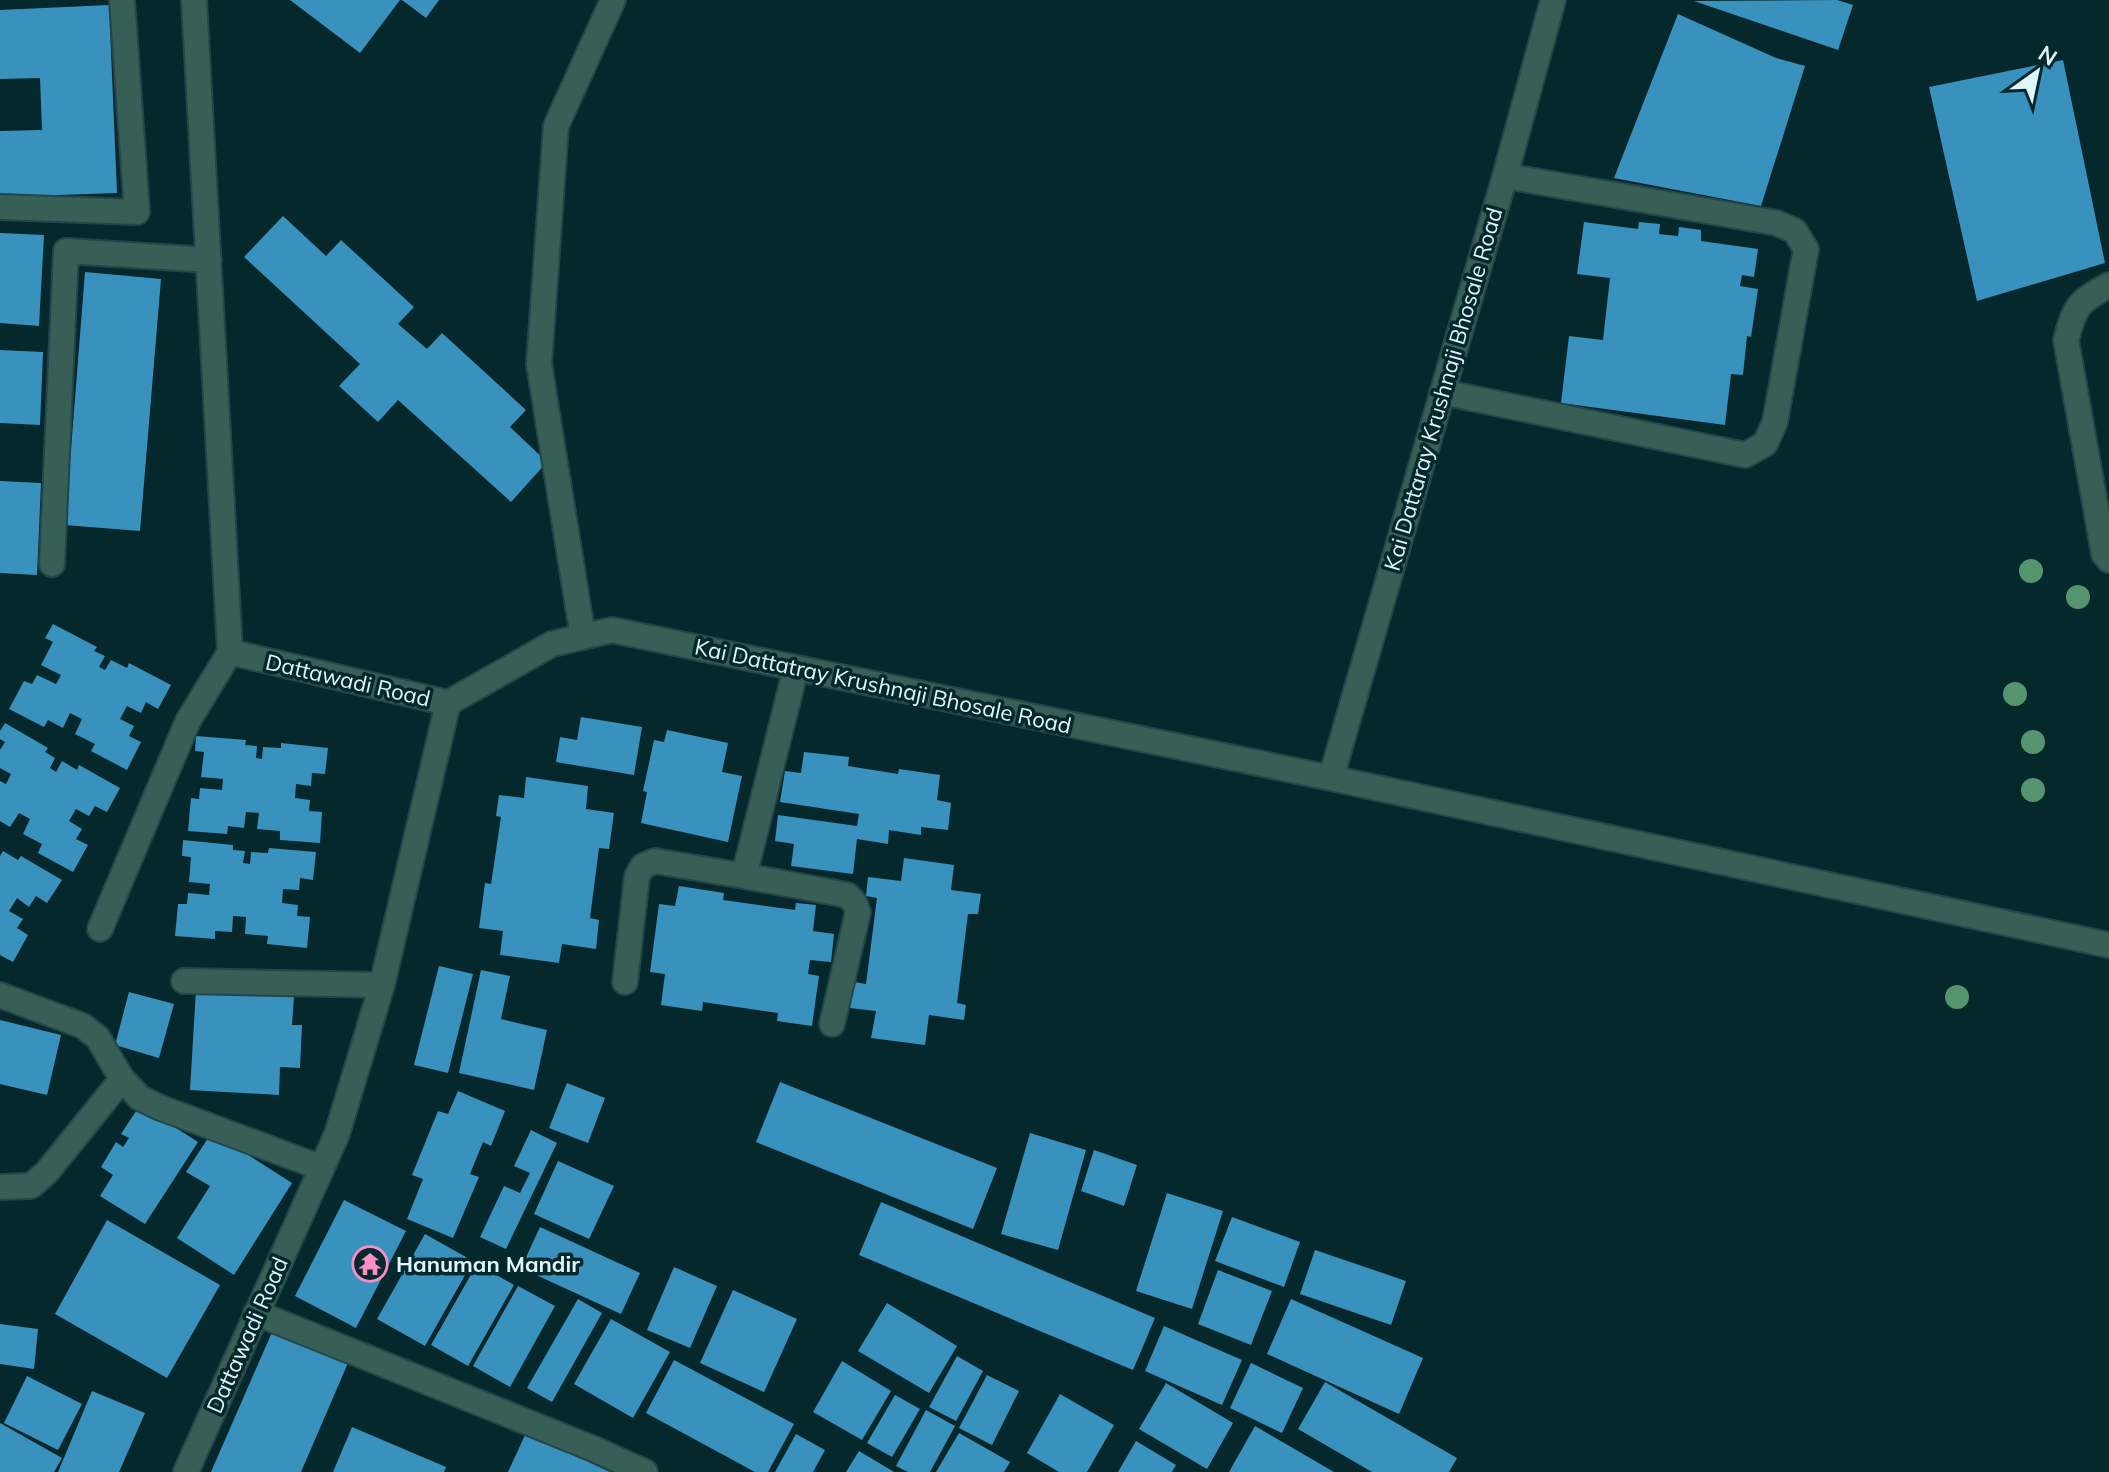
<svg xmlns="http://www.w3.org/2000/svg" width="2109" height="1472" font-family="Mulish,sans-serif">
  <rect width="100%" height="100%" fill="#05282c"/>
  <path fill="#3992be" d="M290,0h110l-40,53z
    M402,0h37l-13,18z
    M1837,0l16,5 -15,45 -144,-49z
    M109,5l8,188 -117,4v-66l42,-1 -2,-52 -40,1v-69z
    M1678,14l98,44 29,8 -44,140 -147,-28z
    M2063,60l42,203 -128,38 -48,-214z
    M283,216l43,40 15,-16 73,67 -16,17 29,25 15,-16 84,77 -16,17 37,35 -36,40 -113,-102 -20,22 -39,-36 21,-22 -116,-107z
    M1584,222l54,7 1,-7 21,2 -1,10 19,2 1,-9 22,3v11l57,8 -4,28 -12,-2 -2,11 18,3 -7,48 -4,-1 -4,39 -12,-1 -6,51 -164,-22 8,-67 34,4 7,-62 -33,-4z
    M0,233l44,2 -5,91 -39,-3z
    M85,272l76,7 -21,252 -75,-6z
    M0,350l43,2 -3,73 -40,-2z
    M0,481l41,2 -4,92 -37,-2z
    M53,624l44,23 -3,4 11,5 -6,11 6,3 6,-10 16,8 2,-5 42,22 -13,24 -12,-7 -5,11 -14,-7 -7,13 14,7 -5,10 12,6 -14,28 -36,-19 4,-7 -20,-10 7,-15 -12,-6 -7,15 -15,-8 -4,7 -35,-18 15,-28 8,3 5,-9 19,9 5,-9 -20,-10 12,-23 -8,-4z
    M581,717l61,10 -8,48 -78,-13 4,-25 17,3z
    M5,723l43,25 -3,4 10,6 -5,10 6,4 6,-11 15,9 2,-5 41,23 -13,24 -12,-6 -6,10 -13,-7 -7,12 13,8 -6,10 12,6 -15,27 -35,-19 4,-9 -19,-10 7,-15 -11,-6 -9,14 -10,-6v-40l6,3 5,-10 -11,-6v-18l5,-8 -5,-3v-8z
    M667,730l61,13 -6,29 20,4 -14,66 -87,-19 6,-31 -4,-1 11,-51 10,2z
    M196,736l50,4 -1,5 12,1 -1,12 6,1 1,-12 18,1v-5l47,5 -3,26 -13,-1 -1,13 -15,-2 -1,14 15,2 -1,11 13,1 -2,31 -40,-3v-9l-23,-2 2,-16 -13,-1 -2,16 -16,-2 -1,8 -39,-3 3,-33 8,1 1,-11 22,2 1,-11 -22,-2 3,-25 -9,-1z
    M804,752l45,5 -1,9 50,8 1,-5 41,6 -3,25 14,3 -3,27 -27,-3v8l-32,-5 -1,14 -31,-5 -4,35 -62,-8 3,-22 -19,-3 3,-26 79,11 2,-12 -79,-12 5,-31 16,2z
    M526,777l62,9 -2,23 28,4 -5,36 -10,-1 -9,70 9,2 -3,29 -34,-5 -3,19 -59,-8 3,-24 -24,-3 6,-45 6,1 10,-67 -5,-1 3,-21 25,3z
    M183,840l50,5v5l12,1 -2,12 7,1 1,-12 17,1 1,-5 47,4 -3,28 -13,-2 -1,12 -16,-1 -1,14 16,2 -1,11 13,1 -3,31 -40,-4 1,-8 -23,-2 1,-17 -13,-1 -1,16 -17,-1v8l-40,-3 3,-32h9l1,-11 21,2 1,-11 -21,-2 2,-25 -9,-1z
    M3,851l15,9 3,-4 41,24 -15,23 -11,-7 -7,11 -12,-9 -8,13 14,8 -6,9 11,7 -15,27 -13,-7v-99z
    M904,858l50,7 -3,25 30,4 -3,20h-10l-11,89 9,2 -2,15 -35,-5 -4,30 -54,-7 5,-27 -26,-3 4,-26 12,2 11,-86 -11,-2 2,-19 33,4z
    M679,886l45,7 -1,7 72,10 1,-7 20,2 -3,26 21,3 -3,28 -21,-2 -2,14 11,2 -7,50 -35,-5 1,-8 -75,-11 -1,9 -41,-6 4,-31 -15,-2 9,-68 16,2z
    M439,966l34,8 -25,99 -34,-8z
    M481,970l29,6 -9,43 46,11 -13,60 -75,-17z
    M196,990l98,6 -2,29h10l-2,43 -20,-1 -1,28 -89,-5z
    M129,992l45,12 -15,54 -44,-13z
    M0,1020l61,15 -14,60 -47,-11z
    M780,1082l217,86 -24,61 -217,-87z
    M567,1083l38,15 -17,45 -39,-15z
    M458,1091l47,20 -14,35 -8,-4 -13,32 9,3 -26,61 -46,-19 16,-40 -11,-4 26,-64 10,3z
    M140,1105l58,37 -53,82 -45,-28 13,-21 -12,-8 15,-25 7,5 6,-9 -8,-4z
    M531,1130l26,13 -51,106 -26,-12 24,-51 16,7 10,-20 -16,-7z
    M212,1132l80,51 -58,92 -57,-37 33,-52 -24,-14z
    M1030,1133l56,17 -28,100 -57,-16z
    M1094,1150l43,15 -13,41 -43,-15z
    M558,1161l56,25 -25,53 -55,-25z
    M1167,1193l56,18 -31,98 -56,-18z
    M344,1200l62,31 -50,97 -61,-32z
    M881,1202l274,116 -22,52 -274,-115z
    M1232,1217l68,25 -16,45 -69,-26z
    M107,1220l113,65 -53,93 -112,-64z
    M540,1227l100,46 -19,41 -100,-46z
    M425,1234l48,27 -48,85 -48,-27z
    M1315,1250l91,31 -15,44 -91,-31z
    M477,1264l37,21 -46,81 -37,-21z
    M674,1267l43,19 -27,62 -43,-18z
    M1218,1270l54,21 -21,54 -53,-21z
    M518,1286l37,20 -45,81 -37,-21z
    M733,1290l64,29 -33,73 -64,-29z
    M578,1299l24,14 -50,89 -25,-14z
    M1291,1299l132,59 -24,56 -132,-60z
    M887,1303l70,43 -28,47 -71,-42z
    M611,1319l59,33 -37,66 -59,-34z
    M276,1323l75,33 -50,116h-90z
    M0,1324l38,5 -4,40 -34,-5z
    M1164,1326l78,34 -20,45 -77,-34z
    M957,1356l26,15 -27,50 -27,-14z
    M674,1360l120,64 -26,48h-13l-109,-59z
    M842,1361l49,30 -29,49 -49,-28z
    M1251,1363l52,25 -21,45 -52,-25z
    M987,1375l32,16 -27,54 -33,-17z
    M27,1376l55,28 -24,46 -54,-27z
    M1325,1382l132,76 -8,14h-77l-74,-43z
    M1166,1383l67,40 -26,46 -68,-40z
    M92,1391l53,22 -26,59h-61z
    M1060,1394l54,31 -27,47h-28l-32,-19z
    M895,1395l25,14 -28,48 -25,-14z
    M926,1410l29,16 -25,46h-22l-12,-6z
    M0,1423l62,35 -8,14h-54z
    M1255,1426l79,46h-105z
    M352,1427l94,40 -2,5h-111z
    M526,1433l84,39h-102z
    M959,1433l51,29 -6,10h-68z
    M796,1434l29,16 -12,22h-38z
    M1136,1441l40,24 -4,7h-54z
    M859,1451l35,21h-48z"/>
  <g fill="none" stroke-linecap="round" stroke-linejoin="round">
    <defs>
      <path id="minor" d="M194,0l36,652 218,51
        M0,207l137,5 -15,-212
        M2109,285c-31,17 -34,21 -43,55l38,214 5,6
        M1442,392l303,63 20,-11 10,-22 31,-173 -11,-18 -18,-8 -272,-47
        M52,564l14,-313 143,9
        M583,637l-44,-273 17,-238 57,-126
        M796,668l-52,208 103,19 7,7 4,10 -26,112
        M448,703l104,-59 60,-14 719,148 778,167
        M1331,778l174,-602 48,-176
        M100,929l88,-208 42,-69
        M184,981l198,4
        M625,982l12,-106 6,-10 12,-5 89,15
        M0,995l83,31 15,12 24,41 18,19 21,10 161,60
        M0,1187l31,-1 16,-14 75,-93
        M256,1313l338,136 51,23
        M186,1472l151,-338 45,-149 66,-282"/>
    </defs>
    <use href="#minor" stroke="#244549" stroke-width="28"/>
    <use href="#minor" stroke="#385f55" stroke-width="24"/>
  </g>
  <g fill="#55956d">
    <circle cx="2031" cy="571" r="12"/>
    <circle cx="2078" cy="597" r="12"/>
    <circle cx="2015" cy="694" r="12"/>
    <circle cx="2033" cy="742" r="12"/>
    <circle cx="2033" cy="790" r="12"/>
    <circle cx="1957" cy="997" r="12"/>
  </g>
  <defs>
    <symbol id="temple-ring" viewBox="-11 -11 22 22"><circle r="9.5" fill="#05282c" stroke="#fa8fc6" stroke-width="1.5"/><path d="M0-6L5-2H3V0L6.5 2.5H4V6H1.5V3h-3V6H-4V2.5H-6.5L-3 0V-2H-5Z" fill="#fa8fc6"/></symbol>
  </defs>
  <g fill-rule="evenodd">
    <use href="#temple-ring" x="350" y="1244" width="40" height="40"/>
  </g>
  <g text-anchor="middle" stroke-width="7" stroke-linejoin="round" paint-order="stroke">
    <g font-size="22" fill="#dff7f9" stroke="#05282c">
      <text transform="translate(1443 389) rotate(-74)" y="8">Kai Dattaray Krushnaji Bhosale Road</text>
      <text transform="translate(348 680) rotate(13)" y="8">Dattawadi Road</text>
      <text transform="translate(883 686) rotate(12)" y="8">Kai Dattatray Krushnaji Bhosale Road</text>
      <text transform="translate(247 1335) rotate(-66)" y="8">Dattawadi Road</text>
    </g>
    <g font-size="22" font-weight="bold" fill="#dff7f9" stroke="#05282c" text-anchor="start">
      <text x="396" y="1272">Hanuman Mandir</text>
    </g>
  </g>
  <g transform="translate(2037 72) rotate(33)" stroke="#05282c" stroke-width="6" paint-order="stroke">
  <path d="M0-6L14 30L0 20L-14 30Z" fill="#dff7f9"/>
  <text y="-12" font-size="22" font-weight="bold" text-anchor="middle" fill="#dff7f9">N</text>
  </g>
</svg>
